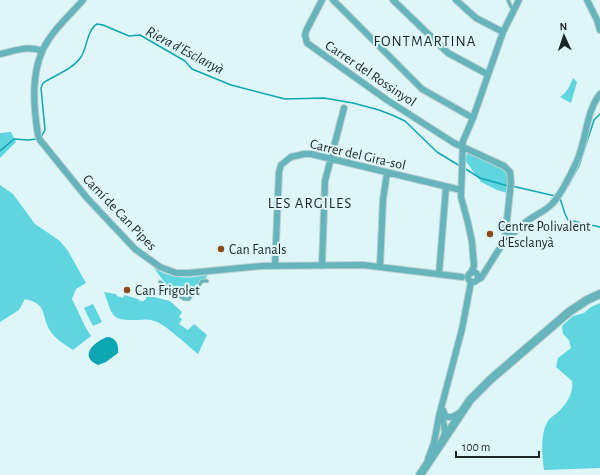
<svg xmlns="http://www.w3.org/2000/svg" width="600" height="475" font-family="'Alegreya Sans',sans-serif">
  <rect width="100%" height="100%" fill="#dff6f8"/>
  <path fill="#5fd5df" d="M573,78l4,4 -6,21 -11,-6c7,-4 10,-12 13,-19z
    M11,132l5,10 -16,16v-25z
    M470,153c9,4 36,13 39,23 1,5 -1,12 -2,17l-10,-3 -16,-8 -16,-22 2,-6z
    M0,185l13,9 22,30 25,17 8,10 18,32 -10,6 -4,10 14,29 5,8 -18,14c-9,-6 -18,-11 -24,-21 -8,-16 -2,-25 -24,-30l-6,11 -19,12z
    M154,268c17,11 34,11 53,7l-1,4 -6,1 -12,17c-14,-1 -27,-19 -34,-29z
    M104,292l12,2 1,2 6,2 1,-3 14,4 2,2h4l2,-2v-4l24,6 12,11 -3,5 3,2 -3,5 9,6 6,-6 13,11 -9,19c-11,-9 -30,-27 -41,-32 -6,-3 -12,-3 -19,-2 -28,1 -25,-4 -34,-28z
    M600,303v165l-56,2c-2,-13 -4,-37 4,-49 2,-3 6,-6 9,-8 9,-8 17,-20 15,-32l-16,-14 2,-9 13,-10 -2,-8 -6,-6 -1,-8 11,-10 11,-3 7,-6z
    M93,304l9,18 -9,4 -9,-18z"/>
  <path fill="#0ca7b2" d="M107,337c9,0 12,8 11,16l-12,9 -8,3c-20,-9 -4,-23 9,-28z"/>
  <g fill="none" stroke-linecap="round" stroke-linejoin="round">
    <path stroke="#0ca7b2" stroke-width="1.5" d="M41,137l4,-7 -4,-42 2,-5c12,-8 29,-13 38,-26 6,-9 6,-27 16,-33l6,1 26,11 11,-1 45,26 7,8 39,16 54,14 39,-1 29,5 26,7 13,5 13,6 32,31 23,14
      M0,151l14,-12 14,1 9,-1
      M464,168l16,10 28,8
      M512,186l43,10
      M568,186l11,-20 15,-46 6,-6
      M560,198l5,16 3,6 32,7"/>
    <defs>
      <path id="service" d="M508,0l3,7 4,1
        M160,282l24,17h5l13,-18h5"/>
      <path id="minor" d="M83,0c-11,13 -25,25 -34,39 -19,27 -16,65 -11,96l2,5 47,58 48,51 25,18 16,6h13l73,-7 101,-1 99,12
        M322,0l-16,31 -1,4 2,8 80,57 67,43 50,23 6,6 1,10 -6,56 -2,5
        M333,0l89,89 51,29
        M393,0l55,53 39,21
        M456,0l20,18 27,14
        M587,0l10,20 3,10
        M0,54c14,-3 29,-9 42,-3
        M275,266l4,-94 2,-7 10,-8 13,-3h7l150,36
        M322,266l3,-85 19,-73
        M380,266l3,-66 4,-27
        M468 277a5 5 0 1 1 10 0a5 5 0 1 1-10 0Z
        M471,273l3,-7 -2,-24 -4,-19 -7,-26 2,-56 10,-23 30,-86 16,-32
        M439,274l7,-87
        M477,280l4,-2 22,-35c8,-8 17,-17 27,-24 7,-5 15,-8 21,-14 10,-10 19,-29 25,-42 11,-22 9,-50 24,-69
        M443,410l2,6c6,3 11,-1 16,-4
        M442,414l3,18 -2,7
        M428,459l6,-16 5,-27 23,-87 9,-47"/>
      <path id="tertiary" d="M420,475l50,-75 21,-21 78,-67 18,-12 13,-6"/>
    </defs>
    <use href="#service" stroke="#bcd1d2" stroke-width="4.5"/>
    <use href="#minor" stroke="#bcd1d2" stroke-width="8"/>
    <use href="#tertiary" stroke="#bcd1d2" stroke-width="10"/>
    <use href="#service" stroke="#67b5bc" stroke-width="3"/>
    <use href="#minor" stroke="#67b5bc" stroke-width="6"/>
    <use href="#tertiary" stroke="#67b5bc" stroke-width="8"/>
  </g>
  <g fill="#8c4a18" stroke="#dff6f8" stroke-width="1.5">
    <circle cx="490" cy="234" r="4"/>
    <circle cx="221" cy="249" r="4"/>
    <circle cx="127" cy="290" r="4"/>
  </g>
  <g text-anchor="middle" stroke-width="4" stroke-linejoin="round" paint-order="stroke">
    <g font-size="14" fill="#1d2627" stroke="#dff6f8">
      <text transform="translate(371 73) rotate(34)" y="5">Carrer del Rossinyol</text>
      <text transform="translate(358 154) rotate(13)" y="5">Carrer del Gira-sol</text>
      <text transform="translate(120 212) rotate(46)" y="5">Camí de Can Pipes</text>
    </g>
    <g font-size="14" fill="#1d2627" stroke="#dff6f8" text-anchor="start">
      <text x="498" y="231">Centre Polivalent<tspan x="498" dy="16">d'Esclanyà</tspan></text>
      <text x="229" y="254">Can Fanals</text>
      <text x="135" y="295">Can Frigolet</text>
    </g>
    <g font-size="15" letter-spacing="1" fill="#1d2627" stroke="#dff6f8">
      <text x="425" y="46">FONTMARTINA</text>
      <text x="310" y="208">LES ARGILES</text>
    </g>
    <g font-size="15" font-style="italic" fill="#172e30" stroke="#dff6f8">
      <text transform="translate(185 50) rotate(28)" y="5">Riera d'Esclanyà</text>
    </g>
  </g>
  <g transform="translate(564 36) rotate(357)" stroke="#dff6f8" stroke-width="3" paint-order="stroke">
  <path d="M0-3L7 15L0 10L-7 15Z" fill="#1d2627"/>
  <text y="-6" font-size="11" font-weight="bold" text-anchor="middle" fill="#1d2627">N</text>
  </g>
  <path d="M456 451v6h83v-6" fill="none" stroke="#1d2627" stroke-width="2"/>
  <text x="462" y="451" font-size="12" fill="#1d2627" stroke="#dff6f8" stroke-width="3" paint-order="stroke">100 m</text>
</svg>
